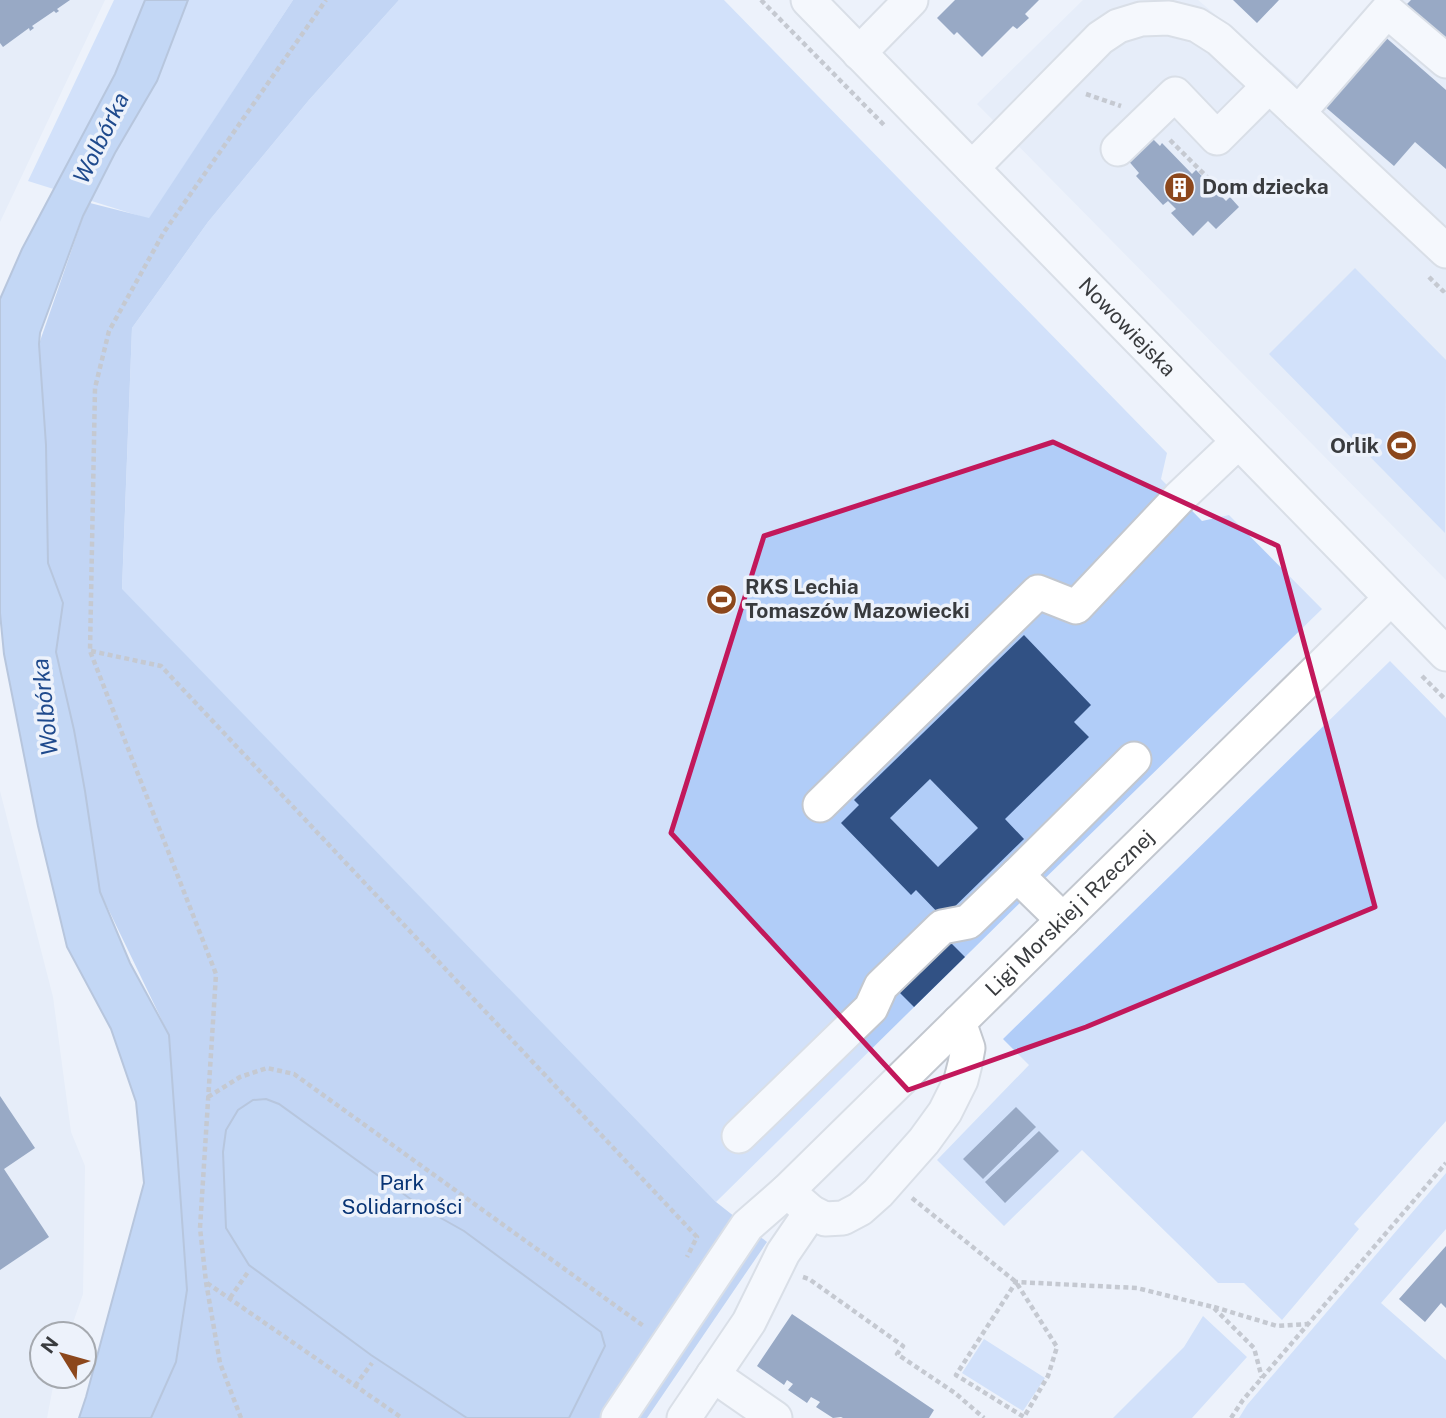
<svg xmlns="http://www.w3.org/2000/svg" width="1446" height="1418" font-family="'Public Sans',sans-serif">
  <rect width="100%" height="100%" fill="#edf2fb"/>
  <path fill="#dde6f5" d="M0,0h105l-105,222z
    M1083,0h115l104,88 76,-88h68v580l-469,-476z
    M0,791l53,206 18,135 14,34 -2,128 -14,40h-27v42h13l-8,42h-47z"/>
  <path fill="#b1cdf8" d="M114,0h179l-144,219 -121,-38z
    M399,0h325l443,453 -6,26 41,42 27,-6 93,94 -289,281 -317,312 -594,-612 10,-262 76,-106 101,-122z
    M1355,268l91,92 -1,173 -176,-179z
    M1390,661l56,57v403l-92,103 5,5 -77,91 -38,-37h-26l-136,-133 -78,76 -67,-66 92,-95 -26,-26z
    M1446,1173v56l-65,74 65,57v58h-207l8,-13z
    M1203,1316l44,41 -55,61h-79l71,-71z
    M984,1339l61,39 -22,33 -61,-38z"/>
  <path fill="#8eb2ec" d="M293,0h106l-90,100 -101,122 -76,106 -10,261 594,613 51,40 -120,176h-497l19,-383 -69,-143 -15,-101 -11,-61 -18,-78 -8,-89 -9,-219 44,-127 7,-14 59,15z"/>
  <path fill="#90b5ee" stroke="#7690b9" stroke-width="2" d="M145,0h43l-31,81 -42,72 -32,63 -43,117 -1,11 7,101 2,118 15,40 -7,49 18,78 11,61 15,101 30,71 39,72 18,255 -11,72 -25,56h-72l7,-21 58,-214 -8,-81 -25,-73 -44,-82 -29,-121 -34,-172 -4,-41v-314l22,-50 93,-175z
    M266,1099l13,5 144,104 41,23 137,101 4,14 -36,72h-102l-96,-63 -122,-90 -23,-37 -3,-76 3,-22 12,-20 15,-10z"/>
  <path fill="#315184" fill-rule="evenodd" d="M0,0h70l-13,9 2,2 -3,2 -2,-2 -22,15 2,2 -4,3 -1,-3 -26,19 -3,-4z
    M955,0h84l-14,14 4,4 -12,11 -4,-3 -31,31 -25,-25 -3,3 -17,-17z
    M1233,0h46l-22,23z
    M1411,0h35v40l-40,-35z
    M1383,35l63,55v79l-31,-27 -21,24 -71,-61z
    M1149,135l11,11 2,-3 30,31 4,-4 30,31 4,-4 9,10 -23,22 -8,-8 -15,15 -22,-23 5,-4 -8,-8 -5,4 -27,-29 3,-3 -13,-15z
    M1024,635l67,70 -17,17 15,15 -84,82 19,20 -81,79 -27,-28 -5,5 -70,-72 18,-18 -5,-5zM930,779l48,49 -40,39 -48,-49z
    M939,931l26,26 -51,50 -26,-26z
    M0,1096l35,52 -31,21 45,68 -49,33z
    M1016,1107l20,20 -53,52 -20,-20z
    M1039,1131l20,20 -54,52 -20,-21z
    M1446,1246v62l-5,-5 -16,19 -26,-23z
    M792,1314l142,96 -5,8h-86l-2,-1 -8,1 -17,-11 4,-5 -9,-5 -4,6 -19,-13 5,-6 -6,-4 -3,5 -27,-19z"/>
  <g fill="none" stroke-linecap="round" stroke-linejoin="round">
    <defs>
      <g id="minor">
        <path id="s1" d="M808,0l638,654"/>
        <path d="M859,53l52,-53"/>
        <path d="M1298,113l89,-102 59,50"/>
        <path d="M1118,149l57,-55 42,44 52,-52"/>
        <path d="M972,168l128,-130 18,-12 23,-7 28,-1 28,7 22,14 227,212"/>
        <path d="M820,805l218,-213 38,15 103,-109 59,-56"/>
        <path d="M1063,920l-46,-45 117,-116"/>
        <path d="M739,1136l132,-128 10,-22 61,-59 26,-5 49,-47"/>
        <path d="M787,1191l24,21 14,7 18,-1 17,-9 18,-16 46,-52 21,-29 16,-32 4,-16 3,-16 -9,-26"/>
        <path d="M713,1375l62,43"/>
        <path id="s2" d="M618,1418l129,-192 40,-35 604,-593"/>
        <path d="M684,1418l65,-96 34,-69 28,-41"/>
      </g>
    </defs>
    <use href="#minor" stroke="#c2c7cf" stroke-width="37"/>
    <path stroke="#94979d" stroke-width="4.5" stroke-dasharray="5 3.5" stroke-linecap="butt" d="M761,0l124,126
      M1086,94l35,12
      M1170,140l55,55
      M1429,277l14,14 3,-3
      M91,651l70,15 536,571 -10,20
      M1422,676l24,24
      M208,1097l32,-20 27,-9 27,6 351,253
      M912,1198l104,84 41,65 -9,29 -24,41 -68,-42 60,-93 121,6 76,19 41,41 8,30
      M803,1277l6,2 94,67 -6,8 58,39 29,25
      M207,1283l195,135
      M230,1298l18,-26
      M1214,1307l63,19 30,-2
      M355,1386l17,-23
      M241,1418l-21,-55 -14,-81 -6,-54 16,-254 -126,-323 5,-263 14,-57 55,-99 162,-232
      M1231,1418l12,-18 203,-237"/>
    <use href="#minor" stroke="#fff" stroke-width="33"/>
  </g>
  <path d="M0 0H1446V1418H0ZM1053,442l225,104 97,361 -289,120 -178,63 -237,-257 93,-297z" fill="#edf2fb" fill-opacity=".55" fill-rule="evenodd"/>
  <path fill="none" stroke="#c2185b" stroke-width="5" stroke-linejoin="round" d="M1053,442l225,104 97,361 -289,120 -178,63 -237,-257 93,-297z"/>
  <defs>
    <symbol id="building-disc" viewBox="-11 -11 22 22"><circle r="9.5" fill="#8c471c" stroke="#edf2fb"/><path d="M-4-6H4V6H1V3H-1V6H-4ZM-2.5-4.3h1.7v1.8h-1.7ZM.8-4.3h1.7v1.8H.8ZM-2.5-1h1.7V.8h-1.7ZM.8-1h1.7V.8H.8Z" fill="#fff"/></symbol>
    <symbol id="stadium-disc" viewBox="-11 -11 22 22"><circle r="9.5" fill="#8c471c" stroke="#edf2fb"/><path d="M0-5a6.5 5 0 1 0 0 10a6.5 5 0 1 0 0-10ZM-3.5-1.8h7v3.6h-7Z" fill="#fff"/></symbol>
  </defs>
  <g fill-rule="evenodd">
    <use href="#building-disc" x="1162" y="170" width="35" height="35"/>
    <use href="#stadium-disc" x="1384" y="428" width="35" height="35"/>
    <use href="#stadium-disc" x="704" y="582" width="35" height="35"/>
  </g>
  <g text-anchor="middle" stroke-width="7" stroke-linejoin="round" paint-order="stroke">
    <g font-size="21" font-weight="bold" fill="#393b3e" stroke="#edf2fb" text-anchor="start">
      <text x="1202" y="194">Dom dziecka</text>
      <text x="1379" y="453" text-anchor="end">Orlik</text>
      <text x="745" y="594">RKS Lechia<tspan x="745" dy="24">Tomaszów Mazowiecki</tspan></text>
    </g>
    <g font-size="21" fill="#393b3e" stroke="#edf2fb">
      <text dy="7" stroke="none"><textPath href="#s1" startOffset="457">Nowowiejska</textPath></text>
      <text dy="7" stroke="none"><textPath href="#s2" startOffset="681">Ligi Morskiej i Rzecznej</textPath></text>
    </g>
    <g font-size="21" fill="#083475" stroke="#edf2fb">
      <text x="402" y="1190">Park<tspan x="402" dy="24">Solidarności</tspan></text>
    </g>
    <g font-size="23" font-style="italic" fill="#1f4a8d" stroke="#edf2fb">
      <text transform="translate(101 138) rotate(-64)" y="8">Wolbórka</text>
      <text transform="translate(45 707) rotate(-96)" y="8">Wolbórka</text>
    </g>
  </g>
  <g transform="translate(63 1355) rotate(307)"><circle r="33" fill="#edf2fb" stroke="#a5a9af" stroke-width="2"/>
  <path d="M0-5L12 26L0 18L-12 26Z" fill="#8c471c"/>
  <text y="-10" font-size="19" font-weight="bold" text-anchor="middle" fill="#393b3e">N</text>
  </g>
</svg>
